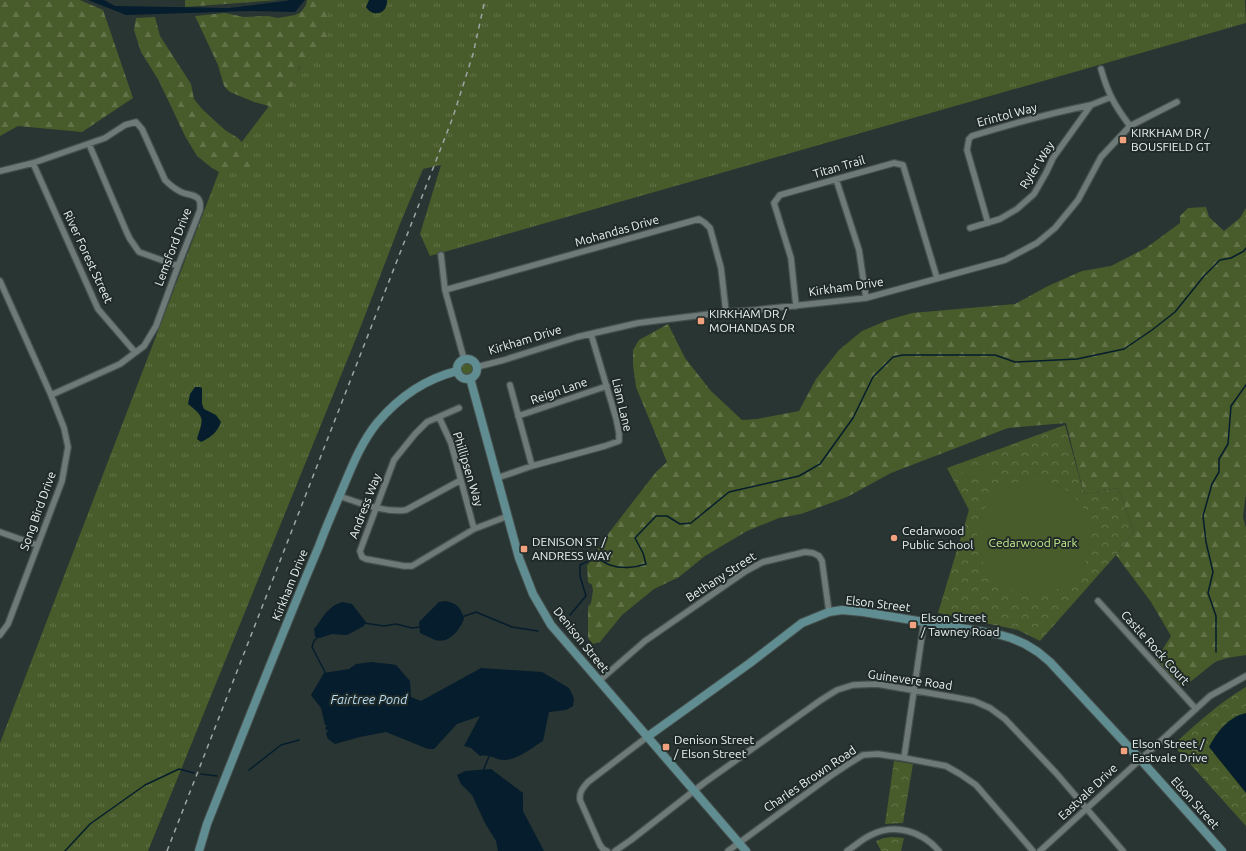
<svg xmlns="http://www.w3.org/2000/svg" width="1246" height="851" font-family="Ubuntu,sans-serif">
  <defs>
    <pattern id="grass-tufts" width="24" height="20" patternUnits="userSpaceOnUse"><rect width="24" height="20" fill="#485b2a"/><path d="M3 7l-1-3M5 7V3M7 7l1-3M15 17l-1-3M17 17v-4M19 17l1-3" fill="none" stroke="#637349"/></pattern>
    <pattern id="forest-firs" width="22" height="20" patternUnits="userSpaceOnUse"><rect width="22" height="20" fill="#485b2a"/><path d="M5 1l3.5 6h-7zM16 11l3.5 6h-7z" fill="#637349"/></pattern>
    <pattern id="park-crowns" width="20" height="18" patternUnits="userSpaceOnUse"><rect width="20" height="18" fill="#485b2a"/><path d="M2 6a3 3 0 1 1 6 0M12 15a3 3 0 1 1 6 0" fill="none" stroke="#637349"/></pattern>
  </defs>
  <rect width="100%" height="100%" fill="#293533"/>
  <path fill="url(#grass-tufts)" d="M321,0h924l1,23 -816,233 -10,-22 21,-69 -18,4 -23,55 -41,107 -211,520h-148v-108l219,-571 50,-66 46,-57z
    M461 369a6 6 0 1 1 12 0a6 6 0 1 1-12 0Z"/>
  <path fill="url(#forest-firs)" d="M0,0h80l23,10 30,88 -51,34 -64,-6 -18,10z
    M185,0h94l-94,7z
    M307,0h20v38l-12,16 -16,14 -6,11 -1,14 -6,8 -10,7 -22,-6 -24,-10 -6,-6 -6,-21 -23,-49 30,-3 19,4 24,-1 10,2 17,-3 6,-3 5,-7z
    M155,17l5,19 31,48 3,15 8,10 23,21 13,8 10,11 3,9 -1,10 -9,3 -22,1 -7,-4 -15,-12 -12,-20 -26,-55 -18,-29 -7,-22 2,-12z
    M1206,207l3,10 15,14 16,-13 6,-10v285l-3,24 3,11v127l-19,3 -12,4 -30,24 -15,-4 -13,-12 -1,-10 15,-24 -20,-34 -35,-47 18,-24 -16,-43 -34,6 -18,-71 -58,5 -117,45 -44,24 -46,17 -22,4 -32,13 -42,25 -26,21 -25,12 -32,26 -22,27 -7,2 -5,-6v-31l3,-4 2,-13 -1,-5 -4,-3 -1,-16 21,-32 48,-62 11,-10 -31,-75 -3,-22v-15l6,-10 29,-16 17,34 26,33 31,29 15,-1 42,-8 17,-32 23,-29 23,-19 26,-11 24,-7 103,-9 33,-18 34,-15 29,-5 35,-18 34,-25v-7l8,-8z"/>
  <path fill="url(#park-crowns)" d="M1065,425l19,69 34,-6 16,43 -18,24 -76,86 -22,-11 -80,-17 31,-103 -22,-42z
    M1246,687v139l-73,-81c23,-21 46,-42 73,-58z
    M894,761l19,3 -10,59 -18,1z
    M892,837l12,1 -3,13h-20l-5,-10 8,-3z"/>
  <path fill="#485b2a" d="M991,464l1,10 -29,4 -1,-10z
    M977 537a57 57 0 1 1 114 0a57 57 0 1 1-114 0Z"/>
  <path fill="#051d2c" d="M88,0h16l11,6 114,2 56,-7 5,-1h15l-10,12 -46,-1 -123,4z
    M369,0h18c1,14 -14,18 -21,7z
    M195,387h5l2,1v16l2,5 12,6 5,7c-4,11 -10,15 -20,20l-4,-3c6,-20 9,-21 -9,-35l2,-10z
    M446,601c12,3 15,7 18,18 -5,12 -15,25 -29,21 -5,-2 -10,-5 -15,-7l-1,-11 20,-20z
    M342,602l10,2 14,18 -2,4 -17,9 -15,-1 -12,4 -5,-1 -1,-9 2,-1c8,-12 12,-20 26,-25z
    M371,662l19,2 6,1 14,16 1,16 10,4 60,-33 61,4 27,16 5,10 -1,8 -7,4 -17,2 -6,29c-12,7 -25,19 -39,19 -9,0 -12,-6 -24,-4l-9,-8 -7,-2 16,-30 -23,8 -23,25h-6l-42,-17 -26,5 -25,7 -7,-5 -2,-5 2,-4h-2l-1,-2 2,-2 -2,-1 -4,-17 -10,-13 13,-22 25,-4 7,-5z
    M1246,713v80l-37,-46c8,-15 19,-30 37,-34z
    M491,769l32,24v18l21,40h-46l-2,-10 -11,-18 -13,-28 -11,-11 -4,-9 8,-4z"/>
  <g fill="none" stroke-linecap="round" stroke-linejoin="round">
    <path stroke="#051d2c" stroke-width="1.5" d="M570,615l16,-19 -6,-20v-11c6,-3 12,-6 18,-5 5,0 8,4 12,5 11,4 25,3 36,-1l-3,-11 -8,-15 21,-22h11l13,8 11,-1 38,-31 70,-16 21,-12 33,-46 20,-41 20,-20 10,-2h92l20,7 62,-3 47,-10 28,-19 23,-18 29,-36 16,-16 11,-2 13,-7 2,-3
      M462,617l14,-5 36,15 26,4
      M364,623l20,3 12,-2 16,4 8,-1
      M318,637l-4,4 -2,6 14,27
      M1216,652v-36l-8,-23 5,-21 -7,-30 -3,-26 9,-32 7,-12v-13l9,-15 3,-38 15,-21
      M249,770l32,-25 18,-5
      M483,771l7,-17
      M201,774l16,2
      M65,851l25,-27 55,-39 34,-16 15,4"/>
    <defs>
      <path id="street" d="M1101,69c7,25 14,37 29,57
        M89,144l38,89 3,6 9,13 39,14
        M33,163l65,146 37,43
        M0,171l33,-8 72,-25 20,-13 11,-3 6,7 23,51c5,5 10,9 16,12 6,3 15,2 18,8 2,3 1,7 1,10l-22,56 -22,60 -12,20 -24,18 -69,31
        M836,179l23,71 7,48
        M988,223l-21,-73 2,-11 3,-3c39,-12 79,-23 119,-31
        M970,228l30,-9 17,-10 17,-15 12,-21 7,-15 38,-53 20,-8
        M441,255l4,35 19,69
        M0,281l51,114 13,33 4,19 -6,34 -54,143 -8,11
        M445,290l254,-71 6,4 5,5 11,40 5,44
        M796,306l-5,-48 -17,-55 6,-8 114,-32 9,2 34,113
        M477,367l27,-7 73,-23 61,-14 88,-11 30,-2 110,-12 139,-38 32,-17 18,-15 23,-28 23,-43 29,-31 47,-24
        M510,385l22,81
        M459,408l-32,14 -12,12 -21,26 -34,91 2,6 4,2 38,7h8l62,-37 34,-13
        M518,416l89,-30
        M439,417l12,26 23,86
        M497,478l35,-12 73,-20 14,-5v-8l-3,-15 -25,-84
        M339,496c21,7 45,17 67,14l55,-30
        M0,532l37,13
        M1098,601l98,108
        M599,681l46,-40 101,-70 17,-9 42,-10 8,1 6,3 3,5 7,51
        M904,758l20,-136
        M607,851l-4,-2 -3,-4 -20,-45c-1,-8 3,-12 8,-18l59,-45
        M615,851l16,-11 73,-57 117,-83 16,-10 16,-5 24,-1 81,14 16,3 16,7 15,11 51,54 67,78
        M728,851l101,-74 21,-14 13,-8 15,-1 26,4 42,8 14,8 16,11 57,66
        M847,851c8,-5 15,-12 24,-16 24,-12 51,-4 68,16
        M1040,851l170,-155 36,-20"/>
      <path id="secondary" d="M457 369a10 10 0 1 1 20 0a10 10 0 1 1-20 0Z
        M470,378l49,180 14,36 18,31 195,226
        M647,737l103,-74 52,-40 27,-11 13,-2 21,2 134,22 14,4 14,6 13,8 12,10 90,97 82,92
        M199,851l8,-27c37,-93 73,-186 112,-278 7,-19 15,-37 23,-56 10,-24 19,-47 35,-67 21,-25 48,-44 80,-52"/>
    </defs>
    <use href="#street" stroke="#46504e" stroke-width="8"/>
    <use href="#secondary" stroke="#46504e" stroke-width="10"/>
    <use href="#street" stroke="#6d7a78" stroke-width="5.5"/>
    <use href="#secondary" stroke="#608d91" stroke-width="8"/>
    <path stroke="#9da6a4" stroke-width="1.5" stroke-dasharray="5 5" stroke-linecap="butt" d="M167,851l286,-734 20,-63 12,-54"/>
  </g>
  <g fill="#f2a17e" stroke="#202b29" stroke-width="1.5">
    <rect x="1119" y="136" width="8" height="8" rx="2"/>
    <rect x="697" y="317" width="8" height="8" rx="2"/>
    <circle cx="894" cy="538" r="4"/>
    <rect x="520" y="545" width="8" height="8" rx="2"/>
    <rect x="909" y="621" width="8" height="8" rx="2"/>
    <rect x="662" y="743" width="8" height="8" rx="2"/>
    <rect x="1120" y="747" width="8" height="8" rx="2"/>
  </g>
  <g text-anchor="middle" stroke-width="4" stroke-linejoin="round" paint-order="stroke">
    <g font-size="12" fill="#ebf3f1" stroke="#202b29">
      <text transform="translate(1007 115) rotate(-15)" y="4">Erintol Way</text>
      <text transform="translate(1037 165) rotate(-58)" y="4">Ryler Way</text>
      <text transform="translate(839 167) rotate(-16)" y="4">Titan Trail</text>
      <text transform="translate(617 231) rotate(-16)" y="4">Mohandas Drive</text>
      <text transform="translate(173 247) rotate(-69)" y="4">Lemsford Drive</text>
      <text transform="translate(88 257) rotate(65)" y="4">River Forest Street</text>
      <text transform="translate(846 287) rotate(-8)" y="4">Kirkham Drive</text>
      <text transform="translate(525 340) rotate(-17)" y="4">Kirkham Drive</text>
      <text transform="translate(559 391) rotate(-19)" y="4">Reign Lane</text>
      <text transform="translate(622 405) rotate(77)" y="4">Liam Lane</text>
      <text transform="translate(468 469) rotate(73)" y="4">Phillipsen Way</text>
      <text transform="translate(365 506) rotate(-69)" y="4">Andress Way</text>
      <text transform="translate(38 511) rotate(-70)" y="4">Song Bird Drive</text>
      <text transform="translate(721 577) rotate(-33)" y="4">Bethany Street</text>
      <text transform="translate(290 585) rotate(-68)" y="4">Kirkham Drive</text>
      <text transform="translate(878 604) rotate(7)" y="4">Elson Street</text>
      <text transform="translate(581 640) rotate(51)" y="4">Denison Street</text>
      <text transform="translate(1155 648) rotate(48)" y="4">Castle Rock Court</text>
      <text transform="translate(910 680) rotate(8)" y="4">Guinevere Road</text>
      <text transform="translate(810 779) rotate(-34)" y="4">Charles Brown Road</text>
      <text transform="translate(1088 792) rotate(-43)" y="4">Eastvale Drive</text>
      <text transform="translate(1195 803) rotate(48)" y="4">Elson Street</text>
    </g>
    <g font-size="12" fill="#ebf3f1" stroke="#202b29" text-anchor="start">
      <text x="1131" y="137">KIRKHAM DR /<tspan x="1131" dy="14">BOUSFIELD GT</tspan></text>
      <text x="709" y="318">KIRKHAM DR /<tspan x="709" dy="14">MOHANDAS DR</tspan></text>
      <text x="902" y="535">Cedarwood<tspan x="902" dy="14">Public School</tspan></text>
      <text x="532" y="546">DENISON ST /<tspan x="532" dy="14">ANDRESS WAY</tspan></text>
      <text x="921" y="622">Elson Street<tspan x="921" dy="14">/ Tawney Road</tspan></text>
      <text x="674" y="744">Denison Street<tspan x="674" dy="14">/ Elson Street</tspan></text>
      <text x="1132" y="748">Elson Street /<tspan x="1132" dy="14">Eastvale Drive</tspan></text>
    </g>
    <g font-size="12" fill="#c7ef8c" stroke="#202b29">
      <text x="1033" y="547">Cedarwood Park</text>
    </g>
    <g font-size="13" font-style="italic" fill="#b8def7" stroke="#202b29">
      <text x="369" y="704">Fairtree Pond</text>
    </g>
  </g>
</svg>
